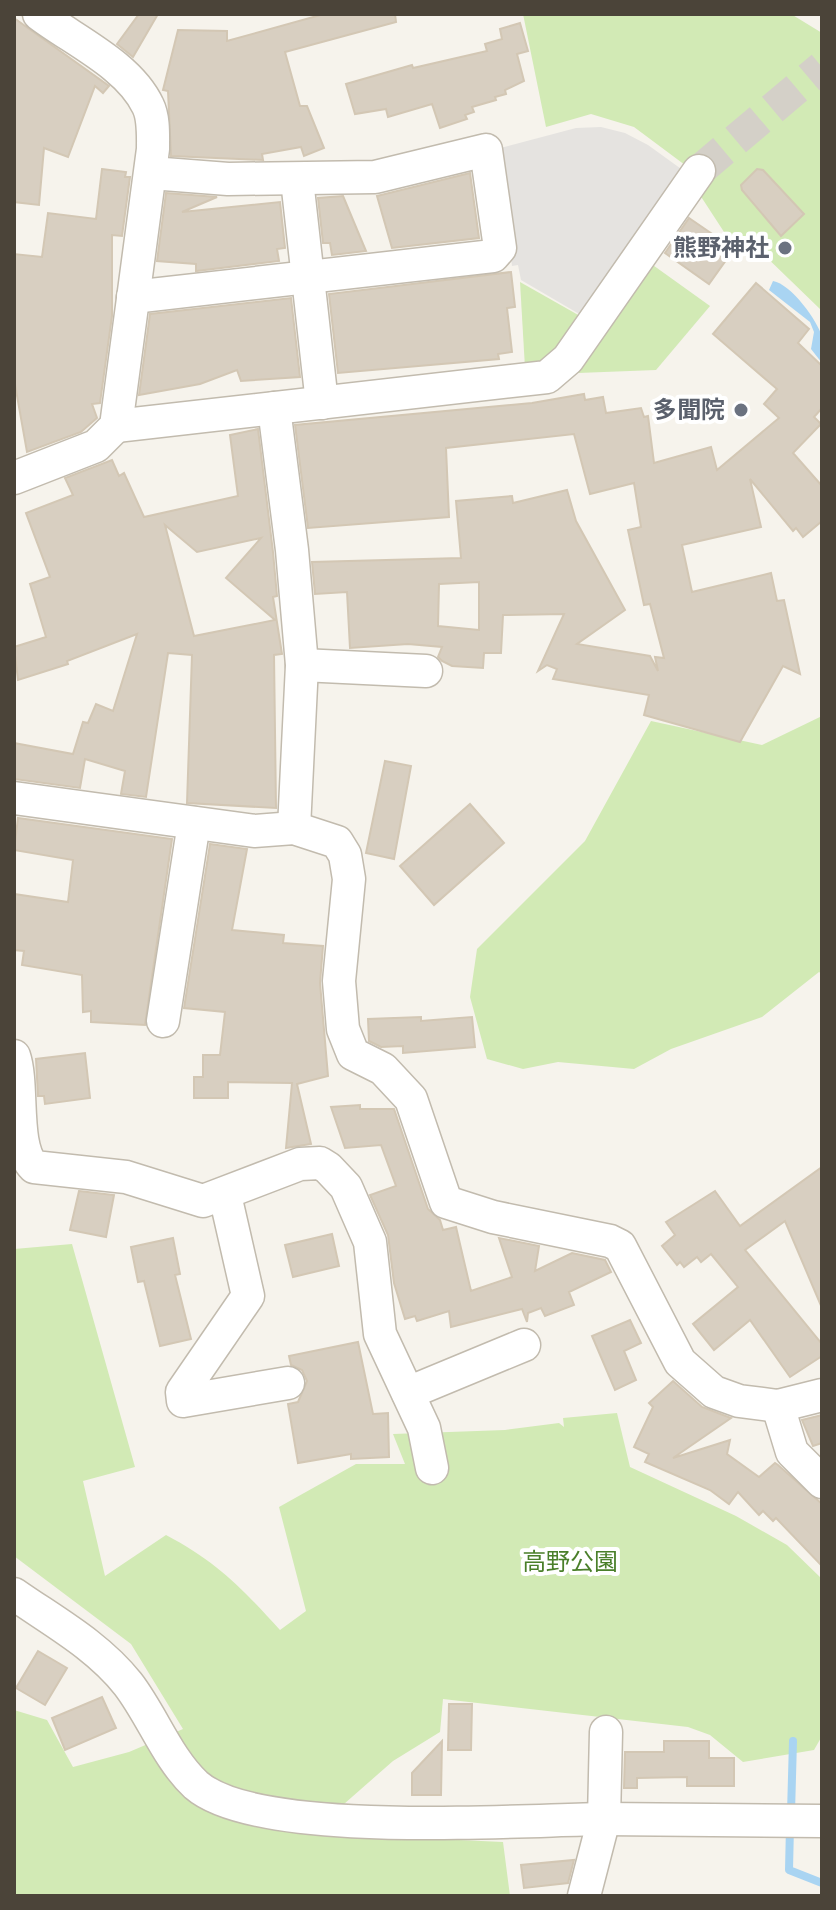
<svg xmlns="http://www.w3.org/2000/svg" width="836" height="1910" viewBox="0 0 836 1910" font-family="Karla,'Noto Sans JP',sans-serif">
<style>
.green{fill:#d2eab5}
.parking{fill:#e5e3e0}
.water{fill:#a9d4f2}
.lines{fill:none;stroke-linecap:round;stroke-linejoin:round}
.stream{stroke:#a9d4f2;stroke-width:8}
.building{fill:#d8cfc1;stroke:#d3c7b4;stroke-width:2;fill-rule:evenodd}
.minor-tunnel{stroke:#d4d0c8;stroke-width:32;stroke-dasharray:32 16;stroke-linecap:butt}
.minor-casing{stroke:#c2bbae;stroke-width:35}
.minor{stroke:#fff;stroke-width:32}
.worship-dot{fill:#6b7280;stroke:#fff;stroke-width:3}
.labels{text-anchor:middle;stroke-width:8;stroke-linejoin:round;paint-order:stroke}
.worship-label{font-size:24px;font-weight:bold;fill:#5b616d;stroke:#fff;text-anchor:end}
.park-label{font-size:24px;fill:#4a7f2a;stroke:#fff}
</style>
<rect width="100%" height="100%" fill="#f6f3ec"/>
<g class="green">
<path d="M523,14H791L822,33V318L820,309L758,249L726,235L698,192L689,168L634,127L591,114L546,127Z"/>
<path d="M650,263L710,306L656,370L578,373Z"/>
<path d="M520,282L580,316L546,366L525,368Z"/>
<path d="M822,716V974L819,972L762,1017L671,1049L634,1069L558,1062L523,1069L487,1059L470,997L477,949L585,841L651,721L762,745Z"/>
<path d="M72,1244L135,1467L83,1481L105,1576L166,1535C217,1562 242,1588 280,1630L306,1611L279,1507L356,1464H405L393,1434L505,1430L559,1423L564,1427L563,1418L617,1413L630,1467L736,1516L787,1545L822,1579V1736L814,1750L743,1762L710,1735L688,1727L443,1699L440,1732L393,1761L344,1804L350,1835L503,1842L510,1896H14V1710L47,1720L73,1767L129,1752L183,1729L131,1644L14,1556V1249Z"/>
</g>
<path class="parking" d="M601,127L625,133L648,145L684,171L581,315L521,280L518,265L512,266L497,149L576,128Z"/>
<path class="water" d="M773,281C791,284 818,321 822,337C824,344 822,355 822,363L811,349L814,332L810,322L769,290Z"/>
<g class="lines">
<g class="stream">
<path d="M791,1813L793,1741"/>
<path d="M790,1826L789,1870L822,1883"/>
</g>
</g>
<g class="building">
<path d="M139,14H158L133,57L117,44Z"/>
<path d="M324,14H395L396,22L285,52L300,106H307L324,148L304,156L301,147L262,154L263,160L171,156L168,91L163,90L178,30L227,31V41Z"/>
<path d="M14,18L109,86L103,93L95,86L68,157L44,148L39,205L14,202Z"/>
<path d="M520,23L528,51L517,54L524,81L505,90L506,94L495,97L496,100L472,107L474,112L465,115L467,119L440,128L432,104L388,117L386,109L355,114L346,84L412,65L413,68L487,51L485,44L502,39L500,29Z"/>
<path d="M102,169L126,172L125,177H130L122,236L112,235V316L100,403L92,404L97,418L81,432L27,452L14,379V254L42,257L48,213L96,219Z"/>
<path d="M757,169L763,170L804,214L781,236L742,190L741,185Z"/>
<path d="M470,173L479,238L392,248L377,196Z"/>
<path d="M166,193L217,197L182,212L280,202L285,248L277,249L279,261L196,271V264L157,261Z"/>
<path d="M343,196L366,251L332,255L330,243H323L318,198Z"/>
<path d="M689,218L734,249L709,284L665,253Z"/>
<path d="M511,272L515,307L507,308L512,352L498,354L499,359L338,373L329,294Z"/>
<path d="M756,283L809,329L798,343L822,366V408L814,417L821,424L793,453L822,486V521L803,537L796,528L793,531L750,479L761,527L682,545L692,592L771,573L777,601L784,600L800,674L783,666L740,742L644,715L649,695L553,679L557,669L547,665L538,671L564,614L503,615L501,653H484L483,668L452,666L442,661L438,657L442,647L408,644L350,648L347,592L315,594L312,562L461,558L456,501L512,496L513,503L567,490L576,521L625,610L577,644L650,656L658,671L655,657L664,658L650,604L644,605L628,530L641,527L634,483L590,494L574,434L446,448L449,517L308,528L295,425L532,403L584,394L585,400L603,397L606,413L641,408L644,417L648,416L654,463L711,447L717,470L779,418L764,404L777,389L713,334ZM479,582V630L438,626L439,584Z"/>
<path d="M291,298L300,377L241,381L237,370L200,384L139,395L150,314Z"/>
<path d="M258,429L273,552L277,596L273,597L282,654L274,655L276,808L187,803L192,655L168,653L146,797L121,794L125,771L85,759L80,788L14,779V743L73,754L83,722L88,723L96,704L113,711L137,634L67,661L68,664L18,680L14,647L46,637L30,584L50,577L26,513L73,495L65,478L112,460L119,476L124,473L144,517L238,496L230,435ZM165,525L197,552L261,538L226,578L275,620L194,636Z"/>
<path d="M385,761L411,766L394,859L366,853Z"/>
<path d="M470,804L504,843L434,905L400,866Z"/>
<path d="M18,818L172,839L145,1025L91,1022V1011L83,1012L82,975L22,965L24,951L14,950V894L68,902L73,860L14,850Z"/>
<path d="M210,844L247,849L232,930L284,935L283,943L323,946L320,983L328,1076L297,1084L311,1144L286,1148L292,1083L228,1082V1098H194V1077H203V1055H220L225,1012L184,1008Z"/>
<path d="M421,1017V1021L472,1017L475,1047L403,1053V1046L381,1047L369,1041L368,1019Z"/>
<path d="M85,1053L90,1098L45,1104L44,1096H38L36,1059Z"/>
<path d="M360,1105V1109H394L428,1209L440,1220L443,1230L456,1227L471,1291L512,1277L499,1238L539,1246L535,1271L572,1253L605,1260L611,1272L569,1292L574,1305L545,1316L541,1308L528,1313L527,1322L522,1309L451,1327L449,1311L417,1321L415,1316L405,1319L394,1283L388,1235L370,1195L396,1186L381,1145L345,1148L331,1107Z"/>
<path d="M822,1167V1308L785,1221L745,1250L822,1344V1356L790,1377L750,1320L714,1350L693,1324L738,1287L711,1254L701,1262L697,1257L684,1267L680,1262L677,1265L662,1246L675,1235L666,1222L715,1191L740,1226Z"/>
<path d="M79,1191L114,1195L106,1237L70,1230Z"/>
<path d="M332,1234L339,1266L293,1277L285,1245Z"/>
<path d="M173,1238L180,1274L175,1275L191,1339L160,1346L144,1281L138,1282L131,1247Z"/>
<path d="M630,1320L641,1343L624,1351L636,1380L615,1390L592,1336Z"/>
<path d="M358,1342L373,1414L388,1413L389,1457L351,1459V1454L298,1463L288,1404L298,1402L307,1381L302,1370L291,1365L289,1356Z"/>
<path d="M673,1381L702,1407L731,1418L673,1458L730,1440L727,1454L759,1477L775,1463L778,1465L822,1504V1566L776,1518L773,1521L763,1511L759,1515L738,1492L729,1504L710,1490L645,1462L649,1454L634,1447L653,1407L649,1403Z"/>
<path d="M822,1415V1443L813,1446L802,1420Z"/>
<path d="M38,1651L67,1668L45,1705L16,1688Z"/>
<path d="M102,1697L116,1728L65,1750L52,1718Z"/>
<path d="M449,1704H472L471,1750H448Z"/>
<path d="M442,1741L441,1795H412V1773Z"/>
<path d="M664,1741H709V1758H734V1786H687V1777L637,1778V1788H624L625,1752H664Z"/>
<path d="M574,1860L568,1883L524,1888L521,1865Z"/>
</g>
<g class="lines">
<path class="minor-tunnel" d="M699,171L822,67"/>
<g class="minor-casing">
<g id="minor">
<path d="M297,180L322,403"/>
<path d="M133,297L493,256L500,248L486,150L375,177L228,179L151,173"/>
<path d="M274,408L292,550L302,665L294,828"/>
<path d="M116,426L547,377L568,359L699,171"/>
<path d="M14,478L96,446L116,426L153,149C153,135 154,118 148,106C129,65 73,40 39,14"/>
<path d="M302,665L426,671"/>
<path d="M14,798L254,831L294,828L337,842L345,855L349,879L339,981L343,1029L353,1054L383,1069L411,1099L446,1202L493,1217L610,1241L620,1246L680,1362L714,1392L739,1401L778,1406L822,1395"/>
<path d="M163,1021L194,823"/>
<path d="M14,1056C24,1085 13,1147 34,1167L126,1177L203,1201L300,1164L320,1163L328,1168L346,1187L370,1242L380,1334L424,1428L432,1468"/>
<path d="M225,1195L248,1296L182,1392L183,1401L288,1383"/>
<path d="M408,1393L524,1345"/>
<path d="M778,1406L792,1452L822,1482"/>
<path d="M14,1594C54,1622 97,1645 128,1684C152,1715 167,1758 196,1785C258,1839 517,1820 603,1819C676,1819 749,1821 822,1821"/>
<path d="M584,1896L604,1819L606,1732"/>
</g>
</g>
<use href="#minor" class="minor"/>
</g>
<g class="worship-dot">
<circle cx="785" cy="248" r="8"/>
<circle cx="741" cy="410" r="8"/>
</g>
<g class="labels">
<g class="worship-label">
<text x="769" y="256">熊野神社</text>
<text x="725" y="418">多聞院</text>
</g>
<g class="park-label">
<text x="570" y="1570">高野公園</text>
</g>
</g>
<rect width="836" height="1910" fill="none" stroke="#4b4439" stroke-width="32"/>
</svg>
